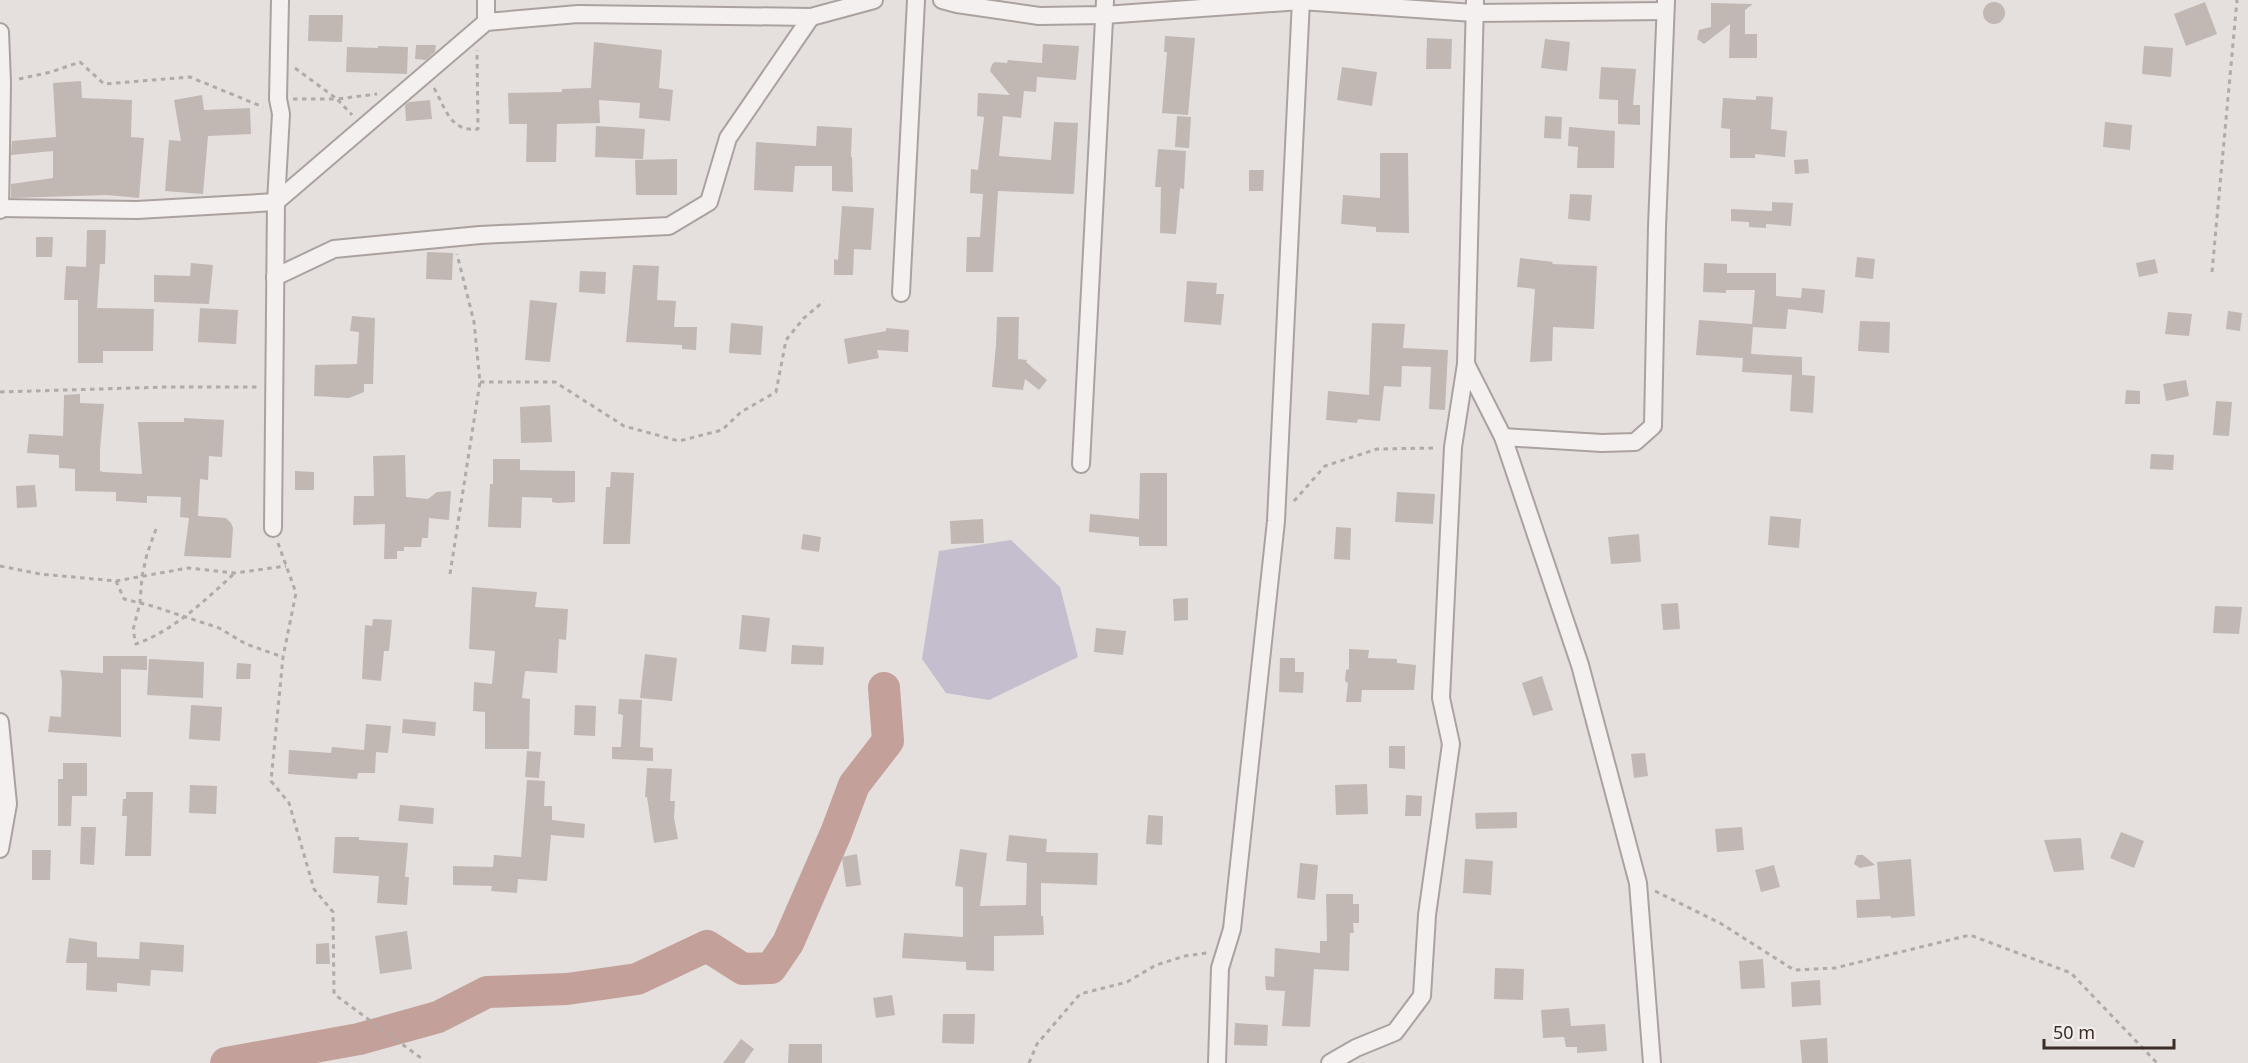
<svg xmlns="http://www.w3.org/2000/svg" width="2248" height="1063" viewBox="0 0 2248 1063" font-family="'Noto Sans',sans-serif">
<style>
.green{fill:#c4bece}
.lines{fill:none;stroke-linecap:round;stroke-linejoin:round}
.river{stroke:#c3a09a;stroke-width:32}
.building{fill:#c1b8b4}
.minor-casing{stroke:#aba29f;stroke-width:20}
.path{stroke:#b1aaa7;stroke-width:3;stroke-dasharray:4.5 4.5;stroke-linecap:butt}
.minor{stroke:#f4f0ef;stroke-width:16}
</style>
<rect width="100%" height="100%" fill="#e5dfdd"/>
<path class="green" d="M1011,540L1060,587L1078,657L989,700L946,693L922,659L939,551Z"/>
<g class="lines">
<path class="river" d="M226,1063L359,1039L438,1017L487,992L567,989L637,979L707,946L743,969L771,968L788,943L836,833L854,785L888,741L884,688"/>
</g>
<g class="building">
<circle cx="1994" cy="13" r="11"/>
<path d="M2205,2L2217,34L2186,46L2174,14Z"/>
<path d="M1711,3L1753,4L1745,10V34H1757V58H1729L1730,24L1704,44L1697,39L1699,30L1711,27Z"/>
<path d="M309,15H343L342,42L308,41Z"/>
<path d="M1165,36L1195,38L1188,115L1162,113L1167,52H1164Z"/>
<path d="M1427,38L1452,39L1451,69H1426Z"/>
<path d="M1545,39L1570,42L1567,71L1541,68Z"/>
<path d="M594,42L662,50L659,88L673,90L670,121L639,118L640,103L599,100L600,123L557,124L556,162H526L527,124H509L508,93L562,92V89L591,88Z"/>
<path d="M1043,44L1079,46L1076,80L1037,77L1036,92L1024,91L1021,118L1003,116L999,156L1051,160L1054,122L1078,123L1074,194L998,191L993,272H966L967,237H980L983,194L970,193L971,169L978,170L984,117L977,116L978,93L1010,95L990,71L992,64L995,62L1007,63L1008,60L1042,63Z"/>
<path d="M416,45H436L435,52L426,60L415,59Z"/>
<path d="M378,46L408,47L407,74L346,72L347,47L378,48Z"/>
<path d="M2144,46L2173,48L2171,77L2142,74Z"/>
<path d="M1342,67L1377,72L1372,106L1337,100Z"/>
<path d="M1601,67L1636,69L1633,105H1640V125L1618,124V100L1599,99Z"/>
<path d="M81,81L82,98L132,100L131,137L144,138L139,198L107,195L11,198V184L53,178V151L11,155L12,141L56,137L53,83Z"/>
<path d="M202,95L204,110L250,108L251,134L208,136L203,194L165,191L169,140L181,141L174,100Z"/>
<path d="M1756,96L1773,97L1771,129L1787,131L1785,157L1755,154V158H1730V129L1721,128L1723,98L1756,100Z"/>
<path d="M430,100L432,119L406,121L405,105L409,102Z"/>
<path d="M1177,116L1191,117L1189,148L1175,147Z"/>
<path d="M1545,116L1562,117L1561,139L1544,138Z"/>
<path d="M2105,122L2132,125L2130,150L2103,147Z"/>
<path d="M596,126L645,129L643,159L595,157Z"/>
<path d="M817,126L852,128L851,157H852L853,192L832,191V166H795L793,192L754,190L756,142L816,146Z"/>
<path d="M1569,127L1615,131L1614,168H1577L1578,147L1568,146Z"/>
<path d="M1158,149L1186,151L1184,189L1180,188L1176,234L1160,233L1161,187H1155Z"/>
<path d="M1380,153H1408L1409,233L1376,232V227L1341,224L1343,195L1380,198Z"/>
<path d="M677,159V195H636L635,160Z"/>
<path d="M1808,159L1809,173L1795,174L1794,160Z"/>
<path d="M1249,170H1264L1263,191H1249Z"/>
<path d="M1570,194L1592,195L1590,221L1568,219Z"/>
<path d="M1772,202L1793,203L1791,226L1766,224V228L1749,227V222L1731,221V209L1772,211Z"/>
<path d="M842,206L874,208L871,250L854,249L853,275H834V259L838,260Z"/>
<path d="M87,230H106L105,264H100L97,308L154,309L153,351H103V363H78V300H64L66,266L86,267Z"/>
<path d="M36,237H53L52,257H36Z"/>
<path d="M427,252L453,253L452,280L426,279Z"/>
<path d="M1857,257L1875,259L1873,279L1855,277Z"/>
<path d="M1520,258L1553,262L1552,264L1597,266L1594,329L1553,327L1552,361L1530,362L1535,289L1517,287Z"/>
<path d="M2155,259L2158,273L2139,277L2136,263Z"/>
<path d="M191,263L213,265L209,304L154,302V275L190,276Z"/>
<path d="M1704,263L1727,264V273H1776V296L1801,298L1802,288L1825,290L1823,313L1788,309L1786,329L1753,327L1751,354L1802,357V375L1815,376L1813,413L1790,411L1792,375L1742,372L1743,358L1696,355L1699,320L1752,324L1755,290H1726V293L1703,292Z"/>
<path d="M633,265L659,266L657,300L676,301L674,327H697L696,350L682,349V345L626,342Z"/>
<path d="M580,271L606,272L605,294L579,292Z"/>
<path d="M1187,281L1217,283L1216,294H1224L1221,325L1184,322Z"/>
<path d="M530,300L557,303L550,362L525,360Z"/>
<path d="M200,308L238,310L236,344L198,342Z"/>
<path d="M2228,311L2242,313L2240,331L2226,329Z"/>
<path d="M2168,312L2192,314L2189,336L2165,334Z"/>
<path d="M352,316L375,318L373,384H364V392L349,398L314,396L315,365L357,364L359,332L350,331Z"/>
<path d="M997,317H1019L1018,359L1027,360L1026,362L1047,380L1039,390L1025,379L1023,390L992,387L996,345Z"/>
<path d="M1860,321L1890,322L1889,353L1858,351Z"/>
<path d="M731,323L763,326L761,355L729,353Z"/>
<path d="M1372,323L1405,324L1403,348L1448,350L1445,410L1429,409L1431,367L1402,366L1401,387L1384,386L1380,421L1358,419L1357,423L1326,420L1328,391L1369,395Z"/>
<path d="M886,328L909,330L908,352L877,350L879,358L848,364L844,339L886,331Z"/>
<path d="M2186,380L2189,396L2166,401L2163,384Z"/>
<path d="M2126,390L2140,391V404H2125Z"/>
<path d="M80,394V403L104,404L100,450V471L103,472L142,474L138,422H184V418L224,420L222,457L209,456L208,480L200,479L198,516L226,518L231,523L233,528L231,558L184,556L189,518L180,517L181,497L147,496V503L116,501V492L75,491V469L59,468V455L27,453L29,434L63,436L64,395Z"/>
<path d="M2216,401L2232,402L2229,436L2213,435Z"/>
<path d="M550,405L552,442L521,443L520,407Z"/>
<path d="M2151,454L2174,455L2173,470L2150,469Z"/>
<path d="M405,455L406,497L428,499L437,492L451,491L449,520L429,518L428,538H422L421,547H404V551H397V559H384L385,524L353,525L354,496H374L373,456Z"/>
<path d="M493,459H520V470L575,471V502L558,503L552,502V498L522,497L521,528L488,527L490,484H493Z"/>
<path d="M295,471L314,472V490H295Z"/>
<path d="M611,472L634,473L630,544H603L606,487H610Z"/>
<path d="M1140,473H1167V546H1139V537L1089,532L1090,514L1139,519Z"/>
<path d="M35,485L37,507L17,508L16,486Z"/>
<path d="M1397,492L1435,494L1433,524L1395,522Z"/>
<path d="M1770,516L1801,519L1799,548L1768,545Z"/>
<path d="M983,519L984,543L951,544L950,521Z"/>
<path d="M1336,527L1351,528L1350,560L1334,559Z"/>
<path d="M803,534L821,537L819,552L801,549Z"/>
<path d="M1639,534L1641,562L1611,564L1608,537Z"/>
<path d="M472,587L537,592L535,607L568,609L566,640L559,639L557,673L525,671L522,698L530,699L529,749H485V712L473,711L474,682L492,684L495,651L469,649Z"/>
<path d="M1188,598V620L1174,621L1173,599Z"/>
<path d="M1678,603L1680,629L1663,630L1661,604Z"/>
<path d="M2215,606L2242,607L2239,634L2213,633Z"/>
<path d="M742,615L770,618L766,652L739,649Z"/>
<path d="M373,619L392,620L389,651H384L381,681L362,679L365,625L372,626Z"/>
<path d="M1096,628L1126,631L1123,655L1094,652Z"/>
<path d="M792,645L824,647L823,665L791,664Z"/>
<path d="M1349,649L1369,650L1368,658L1397,659V663L1416,665L1414,690H1362L1361,702H1346L1348,683L1345,681L1346,670L1349,669Z"/>
<path d="M645,654L677,658L672,701L640,698Z"/>
<path d="M103,656H147V670L121,669V737L48,732L50,716L61,717L62,680L60,670L103,673Z"/>
<path d="M1280,658H1295V672H1304L1303,693L1279,692Z"/>
<path d="M149,659L204,662L203,698L147,695Z"/>
<path d="M237,663L251,664L250,679H236Z"/>
<path d="M1542,676L1553,710L1533,716L1522,683Z"/>
<path d="M619,699L642,700L640,747L653,748V761L612,759V747H621L623,715L618,714Z"/>
<path d="M191,705L222,707L220,741L189,739Z"/>
<path d="M575,705L596,706L595,736L574,735Z"/>
<path d="M403,719L436,722L435,736L402,733Z"/>
<path d="M366,724L391,726L388,753L376,752L375,773H358L357,779L288,774L289,750L331,753L332,747L364,750Z"/>
<path d="M1389,746H1405V769L1389,768Z"/>
<path d="M527,751L541,752L539,778L525,777Z"/>
<path d="M1645,753L1648,776L1634,778L1631,754Z"/>
<path d="M63,763H87V796H72L71,826H58V779H63Z"/>
<path d="M647,768L672,769L670,801H675L674,818L678,839L654,843L647,797H645Z"/>
<path d="M527,780L545,781L544,806H552V820L585,824L584,838L551,835L547,881L518,879L517,893L491,891L492,886L453,885V866L493,867L494,855L521,857Z"/>
<path d="M1367,784L1368,814L1336,815L1335,785Z"/>
<path d="M190,785L217,786L216,814L189,813Z"/>
<path d="M126,792H153L151,856H125L127,816H122L123,799H126Z"/>
<path d="M1406,795L1422,796L1421,816H1405Z"/>
<path d="M400,805L434,808L433,824L398,821Z"/>
<path d="M1517,812V828L1476,829L1475,813Z"/>
<path d="M1148,815L1163,816L1162,845L1146,844Z"/>
<path d="M81,827H96L94,865L80,864Z"/>
<path d="M1742,827L1744,850L1717,852L1715,829Z"/>
<path d="M2121,832L2144,841L2134,868L2110,858Z"/>
<path d="M1009,835L1047,839L1046,852L1098,853L1097,885L1041,883V916H1043L1044,935L994,936V971L966,970V962L902,958L904,933L963,937V887L955,886L960,849L987,853L980,906L1026,905L1027,863L1006,861Z"/>
<path d="M335,837H359V840L408,843L405,877H409L407,905L377,903L379,876L333,873Z"/>
<path d="M2081,838L2084,870L2054,872L2044,840Z"/>
<path d="M32,850H51L50,880H32Z"/>
<path d="M857,854L861,885L846,887L842,857Z"/>
<path d="M1857,855H1863L1875,865L1860,868L1854,864Z"/>
<path d="M1465,859L1493,861L1491,895L1463,893Z"/>
<path d="M1911,859L1915,916L1891,918V916L1857,918L1856,900L1880,899L1877,862Z"/>
<path d="M1300,863L1318,865L1315,900L1297,898Z"/>
<path d="M1774,865L1780,887L1761,892L1755,870Z"/>
<path d="M1326,894H1353V904H1359V923H1353L1354,933H1350L1349,971L1314,969L1310,1027L1282,1026L1285,991L1266,990L1265,976L1274,977L1275,948L1320,953V941H1327Z"/>
<path d="M407,931L412,969L380,974L375,936Z"/>
<path d="M69,938L97,942V957L139,959L140,942L184,945L183,972L151,970L150,986L117,983V992L86,990L87,963H66Z"/>
<path d="M329,943L330,964H316V944Z"/>
<path d="M1763,959L1765,988L1741,989L1739,961Z"/>
<path d="M1495,968L1524,969L1523,1000L1494,999Z"/>
<path d="M1820,980L1821,1005L1792,1007L1791,982Z"/>
<path d="M892,995L895,1015L876,1018L873,998Z"/>
<path d="M1569,1008L1571,1026L1605,1024L1607,1051L1577,1053V1047H1566L1564,1037L1543,1038L1541,1010Z"/>
<path d="M943,1014H975L974,1044L942,1043Z"/>
<path d="M1235,1023L1268,1025L1267,1046L1234,1045Z"/>
<path d="M1827,1038L1828,1063H1802L1800,1040Z"/>
<path d="M741,1039L754,1049L744,1063H723Z"/>
<path d="M789,1044H822V1063H788Z"/>
</g>
<g class="lines">
<g class="minor-casing">
<g id="minor">
<path d="M486,0V22"/>
<path d="M942,0L957,4L1039,16L1104,15L1301,1L1474,13L1665,11"/>
<path d="M0,32L2,83L0,210"/>
<path d="M0,208L137,210L276,202L486,22L578,14L811,17L874,0"/>
<path d="M275,277L334,249L480,235L669,226L709,202L728,138L811,17"/>
<path d="M901,293L916,0"/>
<path d="M1466,364L1503,437L1580,665L1638,883L1652,1063"/>
<path d="M1503,437L1602,443L1635,442L1653,426L1657,227L1666,1"/>
<path d="M1081,464L1105,0"/>
<path d="M273,528L276,202L281,114L278,99L280,0"/>
<path d="M0,722L8,804L0,849"/>
<path d="M1217,1063L1220,968L1232,929L1276,521L1301,0"/>
<path d="M1330,1063L1356,1048L1395,1032L1422,996L1427,915L1451,744L1441,698L1453,447L1466,364L1475,0"/>
</g>
</g>
<g class="path">
<path d="M295,68L337,99L377,94"/>
<path d="M19,79L51,72L80,62L104,84L190,77L263,107"/>
<path d="M434,88C446,109 450,132 478,129L477,50"/>
<path d="M293,99H337L352,115"/>
<path d="M2212,272L2237,0"/>
<path d="M480,382H555L624,426L679,441L722,430L741,412L776,392L786,340L804,318L824,301"/>
<path d="M0,392L166,387H257"/>
<path d="M1294,501L1325,466L1377,449L1437,448"/>
<path d="M156,529L147,554L142,576L140,603L133,630L136,644C175,630 205,600 235,573"/>
<path d="M278,543L296,593L283,657L271,781L289,803L314,889L333,912L334,994L421,1058"/>
<path d="M0,566L40,574L116,581L188,568L235,573L286,566"/>
<path d="M450,574L480,382L474,322L457,254"/>
<path d="M116,581L124,599L152,606L219,628L246,644L283,657"/>
<path d="M1655,891L1720,923L1794,970L1835,968L1970,935L2071,973L2157,1063"/>
<path d="M1029,1063L1037,1044L1080,994L1127,982L1156,965L1185,956L1207,953"/>
</g>
<use href="#minor" class="minor"/>
</g>
<path d="M2044 1039v9h130v-9" fill="none" stroke="#3a2d28" stroke-width="3"/>
<text x="2053" y="1039" font-size="18" fill="#3a2d28" stroke="#f3edec" stroke-width="4.5" paint-order="stroke">50 m</text>
</svg>
